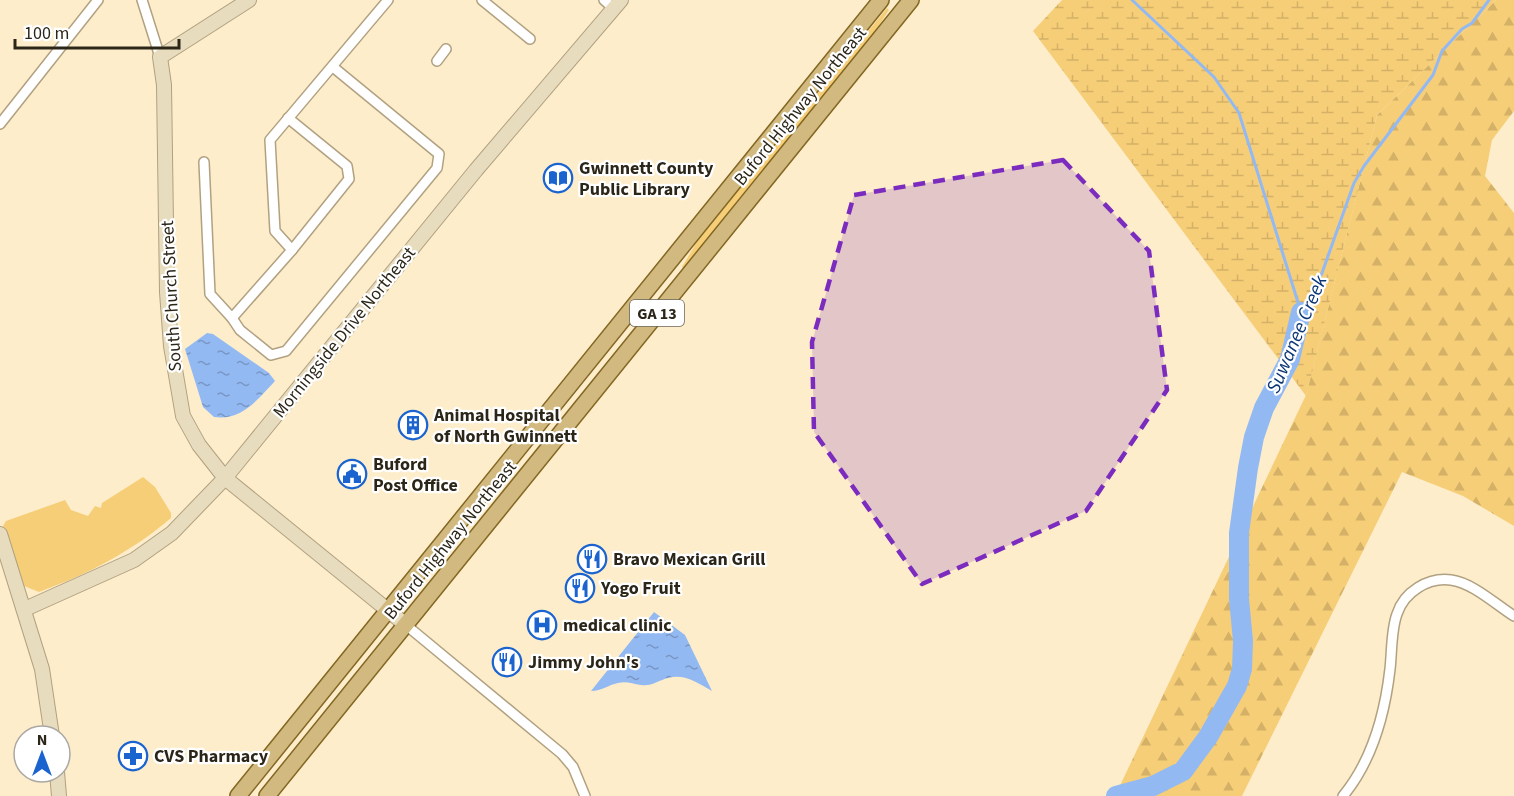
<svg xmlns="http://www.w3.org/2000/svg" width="1514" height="796" viewBox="0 0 1514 796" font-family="'Source Sans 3',sans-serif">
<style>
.green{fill:#f7ce78}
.forest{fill:url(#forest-firs)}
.wetland{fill:url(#wetland-marsh)}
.water{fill:url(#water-ripples)}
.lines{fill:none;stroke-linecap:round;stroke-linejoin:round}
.stream{stroke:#93b9f3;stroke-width:3}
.river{stroke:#93b9f3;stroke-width:20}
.street-casing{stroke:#b1a181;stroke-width:12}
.secondary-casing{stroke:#b1a181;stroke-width:16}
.primary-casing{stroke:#836723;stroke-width:18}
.street{stroke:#fff;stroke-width:9}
.secondary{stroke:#e8dcbf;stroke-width:14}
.primary{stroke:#d1b97f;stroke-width:15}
.marked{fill:#7b2cbf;fill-opacity:0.2;stroke:#7b2cbf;stroke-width:4.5;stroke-dasharray:12 8;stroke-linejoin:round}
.labels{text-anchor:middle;stroke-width:4.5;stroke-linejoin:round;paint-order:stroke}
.shield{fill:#fff;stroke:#6b675e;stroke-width:1.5}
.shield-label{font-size:16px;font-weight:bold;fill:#2c2619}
.street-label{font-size:18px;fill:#2c2619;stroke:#fff}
.poi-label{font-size:18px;font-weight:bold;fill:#2c2619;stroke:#fff;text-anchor:start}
.water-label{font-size:20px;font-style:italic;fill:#0b3675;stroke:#fff}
</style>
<defs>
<pattern id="forest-firs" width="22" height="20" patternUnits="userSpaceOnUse" patternTransform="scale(1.5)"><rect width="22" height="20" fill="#f7ce78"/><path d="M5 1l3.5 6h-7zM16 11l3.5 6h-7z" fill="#d4b167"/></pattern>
<pattern id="wetland-marsh" width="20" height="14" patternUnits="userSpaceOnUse" patternTransform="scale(1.5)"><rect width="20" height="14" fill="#f7ce78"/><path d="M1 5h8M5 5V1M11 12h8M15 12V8" fill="none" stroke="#d4b167"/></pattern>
<pattern id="water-ripples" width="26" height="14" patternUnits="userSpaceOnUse" patternTransform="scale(1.5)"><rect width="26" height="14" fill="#93b9f3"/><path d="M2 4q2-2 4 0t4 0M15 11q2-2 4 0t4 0" fill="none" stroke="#7896c4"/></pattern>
</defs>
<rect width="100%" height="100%" fill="#fdedca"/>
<g class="green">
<path d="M887,8L889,10L870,39L684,269L682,267L698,240Z"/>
<path d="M143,477L155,487L171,513V518C131,552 88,574 39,592L24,586L3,526L6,521L65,500L71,510L88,516L95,506L101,508L102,503Z"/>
</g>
<path class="forest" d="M1496,0H1514V111L1492,140L1485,176L1514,213V526L1463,496L1402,472L1242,796H1115L1306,395L1377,115Z"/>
<path class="wetland" d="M1062,0H1496L1377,115L1306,396L1033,31Z"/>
<g class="water">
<path d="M207,333L213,334L269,373L275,381C257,400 242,421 214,417L203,407L185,349Z"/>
<path d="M654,612L685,635L712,691C698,683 684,673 668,678C659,680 651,687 641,685C632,684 627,681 618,683C608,685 602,691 591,691Z"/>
</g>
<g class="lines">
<g class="stream">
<path d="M1132,0L1214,77L1239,113L1301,312"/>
<path d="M1301,312L1322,273L1354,183L1364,166L1433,75L1442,51L1462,29L1472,23L1489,0"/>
</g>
<path class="river" d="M1116,796L1153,786L1183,771L1208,737L1237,686L1242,669L1243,641L1239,599V533L1248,468L1254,437L1264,408L1290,359L1301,312"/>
<g class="street-casing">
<g id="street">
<path d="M142,0L160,57"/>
<path d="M482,0L530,39"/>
<path d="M604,0L613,8"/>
<path d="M437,61L446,49"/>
<path d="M288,118L347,166L349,179L292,250"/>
<path d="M0,124L98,0"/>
<path d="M204,162L210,294L232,318L292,250L275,231L270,140L388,0"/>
<path d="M232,318L240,330L271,355L286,351L437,168L439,154L333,67"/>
<path d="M406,625L562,754L573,767L585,796"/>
<path d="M1343,796C1372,761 1385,713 1390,669C1392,652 1391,630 1397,614C1404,592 1428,577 1451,580C1473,583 1495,604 1514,616"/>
</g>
</g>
<g class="secondary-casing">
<g id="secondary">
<path d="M249,0L160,57L164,85L167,292L171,346L183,416L199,445L225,478L406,625"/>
<path d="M0,534L42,669L52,736"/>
<path d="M25,609L134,560L172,533L225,478L476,170L621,0"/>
<path d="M57,772L59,796"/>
</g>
</g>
<g class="primary-casing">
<g id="primary">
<path d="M238,796L881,0"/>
<path d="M267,796L911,0"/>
</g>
</g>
<use href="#street" class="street"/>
<use href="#secondary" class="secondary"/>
<use href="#primary" class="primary"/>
</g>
<path class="marked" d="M1063,160L1149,251L1167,390L1086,511L922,584L814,432L812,342L854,195Z"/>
<defs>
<g id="library-ring" transform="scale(1.5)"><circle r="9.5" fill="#fff" stroke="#1b64cf" stroke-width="1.5"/><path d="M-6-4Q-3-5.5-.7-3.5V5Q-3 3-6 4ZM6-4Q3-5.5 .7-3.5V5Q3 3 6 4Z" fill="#1b64cf"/></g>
<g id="building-ring" transform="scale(1.5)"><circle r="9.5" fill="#fff" stroke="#1b64cf" stroke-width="1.5"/><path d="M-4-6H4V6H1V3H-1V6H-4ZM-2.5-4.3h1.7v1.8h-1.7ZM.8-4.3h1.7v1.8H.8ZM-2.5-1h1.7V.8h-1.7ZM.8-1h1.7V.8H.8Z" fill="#1b64cf"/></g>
<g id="civic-ring" transform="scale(1.5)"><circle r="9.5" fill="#fff" stroke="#1b64cf" stroke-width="1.5"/><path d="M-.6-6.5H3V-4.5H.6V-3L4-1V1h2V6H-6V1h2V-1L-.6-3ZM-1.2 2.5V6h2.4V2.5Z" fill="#1b64cf"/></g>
<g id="restaurant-ring" transform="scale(1.5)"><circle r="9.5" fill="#fff" stroke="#1b64cf" stroke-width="1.5"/><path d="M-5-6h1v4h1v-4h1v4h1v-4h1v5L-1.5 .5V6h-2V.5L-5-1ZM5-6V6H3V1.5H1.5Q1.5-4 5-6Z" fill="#1b64cf"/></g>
<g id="hospital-ring" transform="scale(1.5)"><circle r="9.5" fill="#fff" stroke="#1b64cf" stroke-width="1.5"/><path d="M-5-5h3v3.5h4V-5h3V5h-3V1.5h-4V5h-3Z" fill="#1b64cf"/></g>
<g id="pharmacy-ring" transform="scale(1.5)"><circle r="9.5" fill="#fff" stroke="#1b64cf" stroke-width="1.5"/><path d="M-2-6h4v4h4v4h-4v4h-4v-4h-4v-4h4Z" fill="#1b64cf"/></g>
</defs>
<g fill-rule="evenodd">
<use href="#library-ring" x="558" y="178"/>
<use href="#building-ring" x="413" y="425"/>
<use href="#civic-ring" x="352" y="474"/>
<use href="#restaurant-ring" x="592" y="559"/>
<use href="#restaurant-ring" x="580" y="588"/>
<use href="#hospital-ring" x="542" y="625"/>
<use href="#restaurant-ring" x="507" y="662"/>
<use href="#pharmacy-ring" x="133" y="756"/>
</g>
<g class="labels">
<rect class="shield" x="630" y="300" width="54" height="26" rx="4.5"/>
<g class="shield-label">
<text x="657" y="319">GA 13</text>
</g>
<g class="street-label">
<text transform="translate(800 106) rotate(-51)" y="6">Buford Highway Northeast</text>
<text transform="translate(171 296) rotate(-93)" y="6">South Church Street</text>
<text transform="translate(344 332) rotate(-51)" y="6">Morningside Drive Northeast</text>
<text transform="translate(450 540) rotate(-51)" y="6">Buford Highway Northeast</text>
</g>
<g class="poi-label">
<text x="579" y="174">Gwinnett County<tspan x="579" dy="21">Public Library</tspan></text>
<text x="434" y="421">Animal Hospital<tspan x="434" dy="21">of North Gwinnett</tspan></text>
<text x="373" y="470">Buford<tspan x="373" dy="21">Post Office</tspan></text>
<text x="613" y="565">Bravo Mexican Grill</text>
<text x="601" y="594">Yogo Fruit</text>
<text x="563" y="631">medical clinic</text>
<text x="528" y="668">Jimmy John's</text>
<text x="154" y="762">CVS Pharmacy</text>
</g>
<g class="water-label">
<text transform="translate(1296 334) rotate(-67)" y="7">Suwanee Creek</text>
</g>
</g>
<g transform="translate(42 754)"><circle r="28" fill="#ffffff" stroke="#aba8a3" stroke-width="1.5"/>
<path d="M0-4.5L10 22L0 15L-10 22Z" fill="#1b64cf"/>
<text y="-9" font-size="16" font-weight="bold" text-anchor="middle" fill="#2c2619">N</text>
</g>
<path d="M15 39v9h164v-9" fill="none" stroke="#2c2619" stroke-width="3"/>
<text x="24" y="39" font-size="18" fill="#2c2619" stroke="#ffffff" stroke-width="4.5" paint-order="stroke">100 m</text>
</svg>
